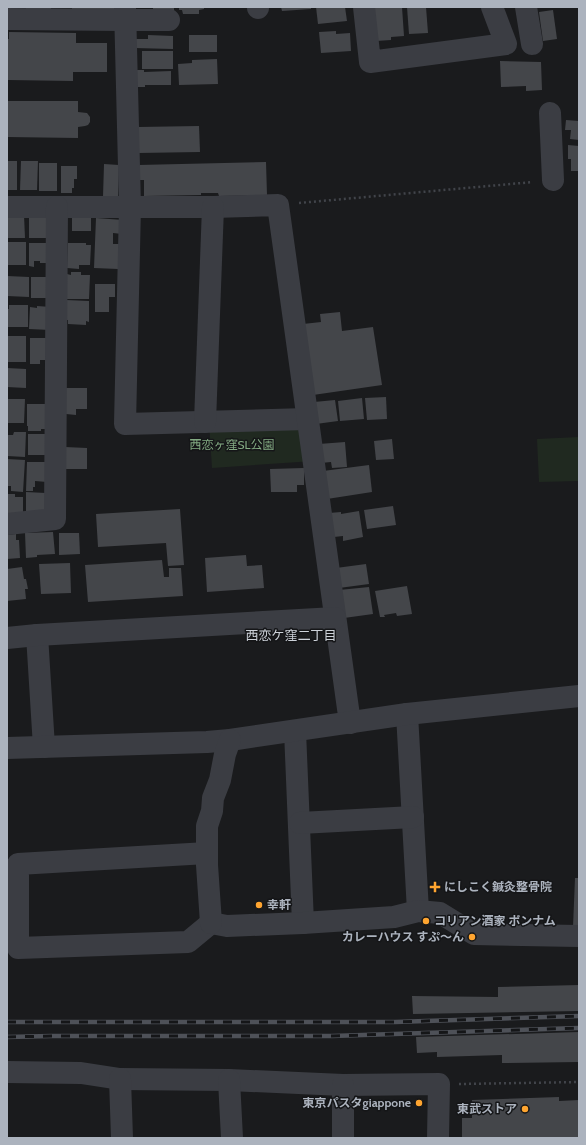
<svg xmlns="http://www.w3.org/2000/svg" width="586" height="1145" viewBox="0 0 586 1145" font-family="Cabin,'Noto Sans JP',sans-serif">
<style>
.green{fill:#202920}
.building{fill:#44464a}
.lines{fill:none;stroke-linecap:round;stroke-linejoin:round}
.path{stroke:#41444a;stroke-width:2.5;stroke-dasharray:2 3;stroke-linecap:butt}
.minor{stroke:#3b3d43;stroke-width:22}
.rail-casing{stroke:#4e5158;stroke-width:4.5}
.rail{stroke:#151618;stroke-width:3;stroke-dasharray:9;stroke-linecap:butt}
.poi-dot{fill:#ffa530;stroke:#151618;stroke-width:1.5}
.labels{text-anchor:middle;stroke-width:3;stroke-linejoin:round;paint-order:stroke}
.park-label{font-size:12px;fill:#83aa82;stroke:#151618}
.poi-label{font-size:12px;font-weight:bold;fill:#acb3be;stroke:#151618;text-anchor:start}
.neighbourhood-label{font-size:13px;fill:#cdd2d9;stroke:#151618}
</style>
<rect width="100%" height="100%" fill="#1a1b1d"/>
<g class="green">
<path d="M296,420L314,461L212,468L209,422Z"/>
<path d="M579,437V481L539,482L537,439Z"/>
</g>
<g class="building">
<path d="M26,7H51V14L26,11Z"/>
<rect x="72" y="7" width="46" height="2"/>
<rect x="153" y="7" width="21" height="11"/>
<path d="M179,7H204V9L199,10V14H183L182,10H179Z"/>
<path d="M281,7H311V9L282,11Z"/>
<path d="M316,7H345L347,21L318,24Z"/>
<path d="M373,7H402L404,36L391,37V40L376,41Z"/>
<path d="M407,7H426L428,33L409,34Z"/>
<path d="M553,10L557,39L543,41L539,12Z"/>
<path d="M336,31V34L350,33L351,51L321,53L319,32Z"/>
<path d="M9,32L76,33V43H107V72H73V81L8,80V73H7V39H9Z"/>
<path d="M148,35L173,36V49L134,48V39H148Z"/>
<rect x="189" y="35" width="28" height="17"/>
<rect x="142" y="51" width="31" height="18"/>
<path d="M217,59L218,84L179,85L178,64L192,63V60Z"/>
<path d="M500,61L541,62L542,90L526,91V86L501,87Z"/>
<path d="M137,70H144V72L171,71V85H145V87H137Z"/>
<path d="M7,101H78V112L87,113L90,117V122L88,125L85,126L78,127V138L7,137Z"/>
<path d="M566,120L579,121V140L570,139L571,130H565Z"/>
<path d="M199,126L200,152L138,153V127Z"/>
<path d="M568,145L579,146V171H571V159H568Z"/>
<rect x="7" y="161" width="10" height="29"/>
<path d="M21,161H38L37,190H20Z"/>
<path d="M266,162L267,195L219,196L218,193H201V195L144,196V180H138V165Z"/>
<rect x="39" y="163" width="18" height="28"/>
<path d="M104,164L119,165L118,197H103Z"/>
<path d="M61,166H77V179H74V188H72V193H61Z"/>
<path d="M7,215H24L25,238H7Z"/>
<rect x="29" y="217" width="21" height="21"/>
<rect x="72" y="217" width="19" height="14"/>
<path d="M96,218L123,220L122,234L113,233V244H119L118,269L94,268Z"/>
<rect x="7" y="242" width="19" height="23"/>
<path d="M29,243H51V263H40V261H34V267L29,266Z"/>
<path d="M68,243H86V245H91L90,265H79V269L67,268Z"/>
<path d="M71,272H81V275H90L89,299H66L67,274L71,275Z"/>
<path d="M7,276L29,277V297L7,296Z"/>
<rect x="31" y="277" width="21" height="21"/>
<path d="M95,284H115V297H109V312H95Z"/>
<path d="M66,300L89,301V322L86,321V325L68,324V320H66Z"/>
<path d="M9,305H28V327H7V309H9Z"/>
<path d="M37,306L51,307L50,330L29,329L30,307L37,308Z"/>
<path d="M340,312L342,331L373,327L382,385L313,395L303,324L321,322L320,314Z"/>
<rect x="7" y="336" width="19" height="26"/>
<path d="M30,338H49V360H40V364H30Z"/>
<path d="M7,368L26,369V388L7,387Z"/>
<path d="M64,388H87V409H76V415L66,414Z"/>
<path d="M386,397L387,419L367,420L365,398Z"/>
<path d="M362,398L364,419L340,421L338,401Z"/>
<path d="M7,399H25L24,423H7Z"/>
<path d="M335,400L338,421L316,424L314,402Z"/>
<path d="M27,404H49L48,429H41V431H28V426H27Z"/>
<path d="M14,432H26L25,457L7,456V435H13Z"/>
<rect x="28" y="434" width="20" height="21"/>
<path d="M392,439L394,459L376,460L374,441Z"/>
<path d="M345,442L347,467L332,468L331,462L321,463L319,444Z"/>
<path d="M65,447L87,448V469H64Z"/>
<path d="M7,459L25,460L23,492L11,491V486H7Z"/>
<path d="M27,462H45L47,482L35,481V487H33V491H26Z"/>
<path d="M369,465L372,492L327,499L323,471Z"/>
<path d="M304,468V485H297V492H271L270,469Z"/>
<path d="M26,492L46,493V513L26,515Z"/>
<path d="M7,494H15V497H23V516H7Z"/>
<path d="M393,506L396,525L367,529L364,510Z"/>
<path d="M180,509L184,565L168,566L166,543L98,547L96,514Z"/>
<path d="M359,511L363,537L343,541V536L334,537L329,513L341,512V514Z"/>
<path d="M53,532L55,554L37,555V557L26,558L25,533Z"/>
<path d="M59,533H79L80,554L59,555Z"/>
<path d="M16,534V540H19L20,558L7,559V535Z"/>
<path d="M246,555L247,566L262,565L264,588L207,592L205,558Z"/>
<path d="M162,560L164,577H169V568H181L183,596L88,602L85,565Z"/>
<path d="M70,563L71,593L41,594L39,564Z"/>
<path d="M366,564L369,584L339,588L336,568Z"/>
<path d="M22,567L24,579H26L28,589H25L26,599L7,601V569Z"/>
<path d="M407,586L412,614L397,616L396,613L384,615L385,617H380L375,591Z"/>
<path d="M369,587L373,614L344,618L339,590Z"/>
<path d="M575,878H579V927H573Z"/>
<path d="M579,985V1011L413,1014L412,996L498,997V987Z"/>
<path d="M579,1032V1062L502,1063V1055L437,1057V1052L417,1053L416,1037Z"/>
<path d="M559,1097V1101L579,1100V1138H462V1118H472V1100Z"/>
</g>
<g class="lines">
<g class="path">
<path d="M299,203L533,182"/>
<path d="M459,1084L579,1082"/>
</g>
<g class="minor">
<path d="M125,7L130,207L125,424L307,419"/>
<path d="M258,7V8"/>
<path d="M364,7L370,62L506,44L492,7"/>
<path d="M526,7L532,44"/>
<path d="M7,19L125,20H169"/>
<path d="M550,113L553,180"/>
<path d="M7,207H213L278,205L350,723"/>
<path d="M205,422L213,207"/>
<path d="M7,524L55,519L57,207"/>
<path d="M37,635L44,747"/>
<path d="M7,638L37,635L335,618"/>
<path d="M407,714L418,911"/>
<path d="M295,731L303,923"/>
<path d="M7,748L207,742L230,740L407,714L579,696"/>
<path d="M300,823L413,817"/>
<path d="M207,853L18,864V948L188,942L211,923"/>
<path d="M211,923L227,926L303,923L394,917L418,911L440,913L474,934L578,936"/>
<path d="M211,923L207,865V826L212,811L213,798L220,780L225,754L230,740"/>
<path d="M7,1072L81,1073L120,1079L229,1080L343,1085L439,1084L438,1138"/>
<path d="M120,1079L122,1138"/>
<path d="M229,1080L232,1138"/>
<path d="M343,1085V1138"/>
</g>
<g class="rail-casing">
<g id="rail">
<path d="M7,1022H395L579,1016"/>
<path d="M7,1037L51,1036H332L579,1028"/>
</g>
</g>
<use href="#rail" class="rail"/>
</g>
<g class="poi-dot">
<path d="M433 881h4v4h4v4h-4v4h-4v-4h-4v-4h4z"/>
<circle cx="259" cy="905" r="4"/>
<circle cx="426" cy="921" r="4"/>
<circle cx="472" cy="937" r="4"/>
<circle cx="419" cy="1103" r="4"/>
<circle cx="525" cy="1109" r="4"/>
</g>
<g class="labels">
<g class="park-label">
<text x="232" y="449">西恋ヶ窪SL公園</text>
</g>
<g class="poi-label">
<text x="444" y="891">にしこく鍼灸整骨院</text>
<text x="267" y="909">幸軒</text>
<text x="434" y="925">コリアン酒家 ポンナム</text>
<text x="464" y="941" text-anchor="end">カレーハウス すぷ〜ん</text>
<text x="411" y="1107" text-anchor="end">東京パスタgiappone</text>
<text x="517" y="1113" text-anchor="end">東武ストア</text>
</g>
<g class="neighbourhood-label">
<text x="291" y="640">西恋ケ窪二丁目</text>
</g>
</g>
<rect width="586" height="1145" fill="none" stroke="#acb3be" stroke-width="16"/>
</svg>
